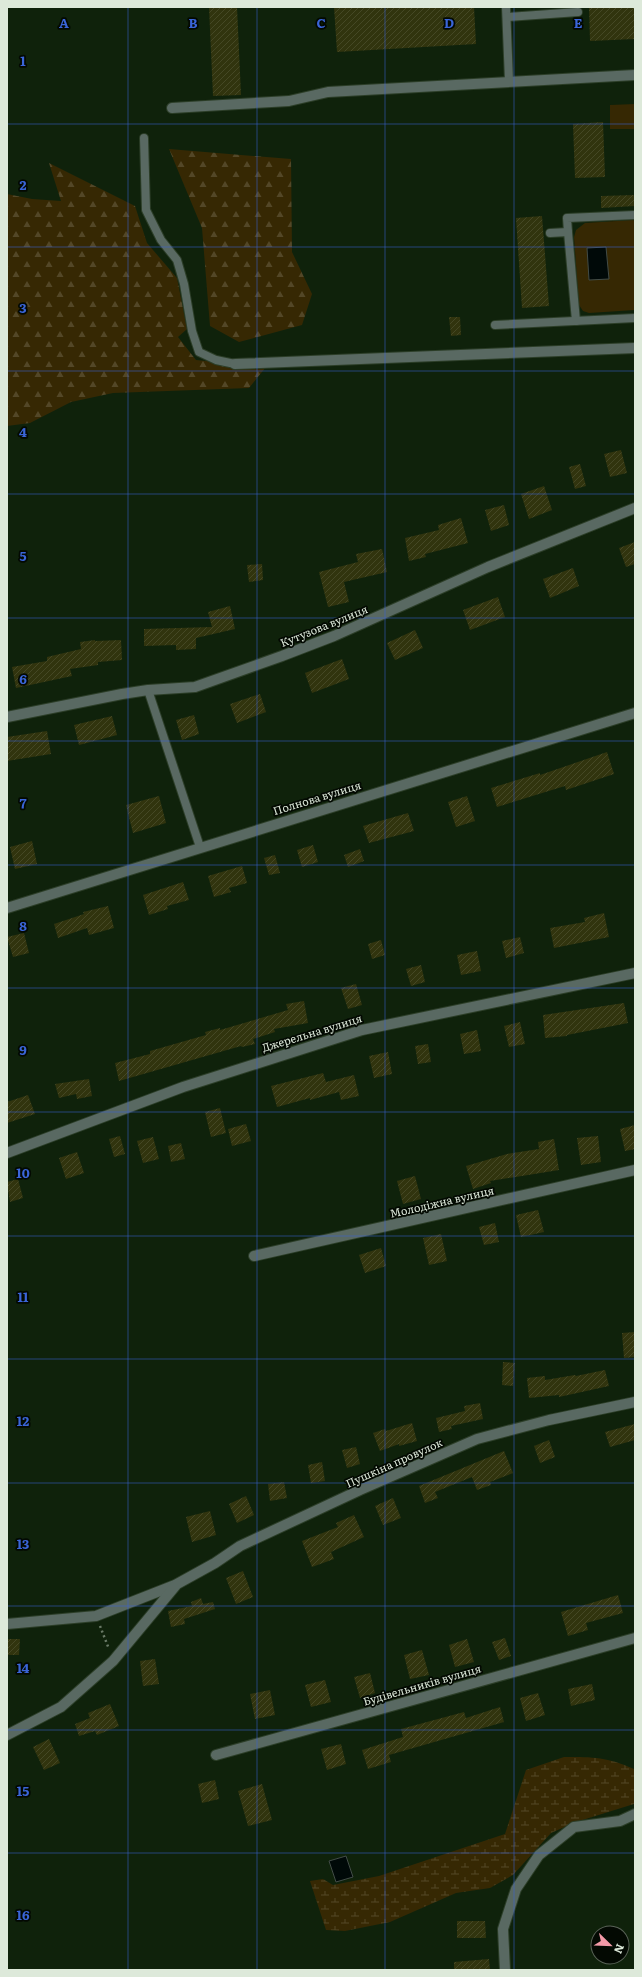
<svg xmlns="http://www.w3.org/2000/svg" width="642" height="1977" viewBox="0 0 642 1977" font-family="Literata,serif">
<style>
.grass{fill:#362803}
.forest{fill:url(#forest-firs)}
.wetland{fill:url(#wetland-marsh)}
.water{fill:#000908;stroke:#424c47}
.building{fill:url(#building-hatch)}
.lines{fill:none;stroke-linecap:round;stroke-linejoin:round}
.service-casing{stroke:#2c3e28;stroke-width:10}
.minor-casing{stroke:#2c3e28;stroke-width:12}
.tertiary-casing{stroke:#2c3e28;stroke-width:12}
.path{stroke:#6a7a67;stroke-width:2.5;stroke-dasharray:2 3;stroke-linecap:butt}
.service{stroke:#596962;stroke-width:8}
.minor{stroke:#596962;stroke-width:10}
.tertiary{stroke:#596962;stroke-width:10}
.grid{fill:none;stroke:#3a65d8;stroke-width:1;stroke-opacity:0.55}
.labels{text-anchor:middle;stroke-width:3.5;stroke-linejoin:round;paint-order:stroke}
.street-label{font-size:11px;fill:#dde9da;stroke:#030902}
.grid-label{font-size:13px;text-anchor:middle;font-weight:bold;fill:#3a65d8;stroke:#030902;stroke-width:3.5;stroke-linejoin:round;paint-order:stroke}
</style>
<defs>
<pattern id="forest-firs" width="22" height="20" patternUnits="userSpaceOnUse"><rect width="22" height="20" fill="#362803"/><path d="M5 1l3.5 6h-7zM16 11l3.5 6h-7z" fill="#534727"/></pattern>
<pattern id="wetland-marsh" width="20" height="14" patternUnits="userSpaceOnUse"><rect width="20" height="14" fill="#362803"/><path d="M1 5h8M5 5V1M11 12h8M15 12V8" fill="none" stroke="#534727"/></pattern>
<pattern id="building-hatch" width="6" height="6" patternUnits="userSpaceOnUse"><rect width="6" height="6" fill="#31340e"/><path d="M-1 1l2-2M0 6l6-6M5 7l2-2" fill="none" stroke="#454825"/></pattern>
</defs>
<rect width="100%" height="100%" fill="#0f220b"/>
<g class="grass">
<path d="M635,104V129H610V105Z"/>
<path d="M633,220L635,221V310L589,313L583,311L579,305L574,237L576,230L585,223Z"/>
</g>
<g class="forest">
<path d="M169,149L291,159L292,252L312,294L302,325L239,342L210,326L202,228Z"/>
<path d="M49,163L135,206L147,243L177,278L187,329L178,337L196,360L266,367L249,388L113,393L71,402L30,423L7,426V194L32,199L61,201Z"/>
</g>
<path class="wetland" d="M564,1757C594,1757 607,1757 634,1769V1804L576,1822L551,1833L513,1875L490,1888L456,1893L390,1922L345,1931L326,1930L310,1881L323,1879L333,1885L379,1876L505,1834L526,1770Z"/>
<g class="water">
<path d="M606,247L609,279L589,280L587,248Z"/>
<path d="M346,1856L353,1877L336,1882L329,1861Z"/>
</g>
<g class="building">
<path d="M209,7H237L241,95L213,96Z"/>
<path d="M334,7H474L476,44L337,52Z"/>
<path d="M589,7H635V39L590,41Z"/>
<path d="M603,122L605,177L575,178L573,124Z"/>
<path d="M635,195V206L601,208V196Z"/>
<path d="M542,216L549,306L522,308L516,218Z"/>
<path d="M449,317H460L461,335L451,336Z"/>
<path d="M621,450L627,473L610,477L604,454Z"/>
<path d="M580,464L586,486L575,489L569,467Z"/>
<path d="M544,486L552,510L529,519L521,494Z"/>
<path d="M504,505L509,525L491,531L485,510Z"/>
<path d="M461,518L468,543L425,554L426,557L409,561L405,538L439,530L438,525Z"/>
<path d="M635,542V564L626,567L619,548Z"/>
<path d="M382,549L387,572L344,582L349,602L328,607L319,572L358,562L356,554Z"/>
<path d="M262,564L263,580L249,582L247,565Z"/>
<path d="M573,568L579,586L550,598L543,579Z"/>
<path d="M498,597L505,617L470,630L463,610Z"/>
<path d="M230,606L235,629L196,638V649L176,650V645L144,646V629L212,627L208,612Z"/>
<path d="M415,630L423,648L395,660L387,643Z"/>
<path d="M95,640V641L121,640L122,660L98,662V665L70,669L72,676L16,688L12,667L47,661V657L81,649L80,642Z"/>
<path d="M342,659L349,679L312,693L305,673Z"/>
<path d="M260,694L266,712L237,723L230,704Z"/>
<path d="M194,715L199,734L182,740L176,720Z"/>
<path d="M112,716L117,735L79,745L74,725Z"/>
<path d="M47,731L51,754L7,761V737Z"/>
<path d="M607,752L614,774L566,790L565,786L497,807L491,788L540,773V775Z"/>
<path d="M159,796L166,823L133,833L126,805Z"/>
<path d="M467,796L475,821L456,827L448,802Z"/>
<path d="M408,813L414,831L369,843L363,826Z"/>
<path d="M32,841L37,864L15,869L10,847Z"/>
<path d="M313,845L318,862L302,867L297,850Z"/>
<path d="M360,849L364,861L348,867L344,855Z"/>
<path d="M275,855L280,873L269,875L264,858Z"/>
<path d="M242,866L247,883L229,888L231,892L214,897L208,876Z"/>
<path d="M183,882L189,900L167,906L168,909L149,915L143,895Z"/>
<path d="M108,906L114,928L89,935L87,928L58,938L54,924L84,914L83,912Z"/>
<path d="M604,913L609,937L554,948L550,928L585,922L584,918Z"/>
<path d="M24,933L29,953L13,957L7,937Z"/>
<path d="M520,937L524,953L506,958L502,941Z"/>
<path d="M381,940L385,955L372,959L368,944Z"/>
<path d="M477,951L481,971L461,975L457,955Z"/>
<path d="M421,965L425,982L411,986L406,969Z"/>
<path d="M356,984L362,1005L348,1009L341,988Z"/>
<path d="M304,1001L308,1023L274,1029L275,1032L253,1039L255,1044L242,1047L241,1046L119,1081L115,1063L150,1054V1051L206,1035L205,1032L220,1028V1030L288,1010L286,1004Z"/>
<path d="M624,1003L628,1023L567,1035V1036L545,1038L543,1015Z"/>
<path d="M520,1022L525,1044L509,1047L504,1026Z"/>
<path d="M477,1030L481,1051L464,1054L460,1034Z"/>
<path d="M428,1044L431,1062L418,1064L415,1046Z"/>
<path d="M388,1052L392,1074L374,1078L369,1056Z"/>
<path d="M323,1073L326,1082L354,1075L359,1096L341,1100L339,1092L310,1100V1098L277,1107L271,1086Z"/>
<path d="M89,1079L92,1096L77,1099L76,1094L59,1098L55,1084Z"/>
<path d="M28,1095L35,1114L7,1123V1102Z"/>
<path d="M220,1108L226,1133L211,1137L205,1112Z"/>
<path d="M246,1124L251,1141L232,1146L228,1129Z"/>
<path d="M635,1125V1149L625,1151L620,1129Z"/>
<path d="M120,1136L125,1154L114,1157L109,1139Z"/>
<path d="M598,1136L601,1162L581,1165L577,1138Z"/>
<path d="M153,1137L159,1159L143,1163L137,1141Z"/>
<path d="M554,1139L559,1170L490,1181L491,1183L473,1189L466,1166L507,1154L539,1149L538,1142Z"/>
<path d="M181,1143L185,1159L171,1162L168,1146Z"/>
<path d="M77,1152L84,1173L66,1179L59,1158Z"/>
<path d="M415,1176L421,1199L403,1204L397,1181Z"/>
<path d="M18,1179L23,1198L10,1202L7,1182Z"/>
<path d="M538,1210L544,1232L521,1237L516,1215Z"/>
<path d="M495,1223L499,1242L484,1245L479,1227Z"/>
<path d="M441,1234L447,1261L429,1265L423,1238Z"/>
<path d="M381,1248L386,1266L365,1273L359,1255Z"/>
<path d="M635,1332V1357L624,1358L622,1333Z"/>
<path d="M503,1362L515,1363L513,1386L502,1385Z"/>
<path d="M605,1370L609,1386L559,1397V1395L529,1398L527,1378L545,1376V1380L575,1375L576,1376Z"/>
<path d="M480,1403L483,1419L451,1426L452,1429L439,1432L436,1418L465,1411L464,1406Z"/>
<path d="M412,1423L417,1441L399,1446V1444L380,1451L373,1433L385,1429L386,1431Z"/>
<path d="M635,1424V1440L610,1447L605,1432Z"/>
<path d="M549,1440L555,1457L540,1463L534,1446Z"/>
<path d="M356,1447L360,1464L347,1468L342,1450Z"/>
<path d="M504,1451L513,1473L490,1482L491,1485L477,1490L472,1477L435,1492L438,1498L425,1503L419,1486Z"/>
<path d="M322,1462L325,1481L311,1483L308,1465Z"/>
<path d="M284,1482L287,1498L270,1501L268,1484Z"/>
<path d="M246,1496L254,1515L237,1523L229,1504Z"/>
<path d="M393,1498L401,1518L383,1525L375,1506Z"/>
<path d="M210,1511L216,1535L192,1542L186,1517Z"/>
<path d="M354,1515L364,1537L331,1552L334,1559L312,1567L302,1541L338,1527L336,1523Z"/>
<path d="M243,1571L253,1597L236,1604L226,1578Z"/>
<path d="M618,1595L623,1613L586,1623L588,1630L568,1636L561,1612Z"/>
<path d="M201,1598L203,1604L213,1602L215,1609L184,1619L185,1624L171,1627L168,1611L192,1606L191,1602Z"/>
<path d="M505,1638L511,1656L499,1660L492,1642Z"/>
<path d="M7,1639H20L19,1655H7Z"/>
<path d="M467,1639L474,1662L455,1667L449,1645Z"/>
<path d="M422,1650L429,1675L410,1679L404,1655Z"/>
<path d="M155,1659L159,1684L143,1686L140,1661Z"/>
<path d="M370,1673L375,1693L360,1698L354,1677Z"/>
<path d="M325,1680L331,1702L311,1707L305,1685Z"/>
<path d="M592,1684L595,1700L571,1706L568,1689Z"/>
<path d="M270,1690L275,1715L255,1719L250,1694Z"/>
<path d="M538,1693L545,1715L526,1721L520,1698Z"/>
<path d="M110,1704L119,1726L97,1735L95,1731L79,1736L75,1724L90,1718L88,1713Z"/>
<path d="M500,1707L504,1722L389,1755L391,1762L368,1769L362,1750L403,1737L401,1729L464,1712L466,1718Z"/>
<path d="M49,1739L60,1763L44,1770L33,1747Z"/>
<path d="M341,1744L346,1764L327,1770L321,1749Z"/>
<path d="M215,1780L219,1799L202,1803L198,1784Z"/>
<path d="M262,1784L272,1820L248,1826L238,1791Z"/>
<path d="M457,1921H485L486,1938H457Z"/>
<path d="M489,1959L490,1970H454V1962Z"/>
</g>
<g class="lines">
<g class="service-casing">
<g id="service">
<path d="M506,7L509,81"/>
<path d="M507,17L578,12"/>
<path d="M144,138L146,210L161,240L177,260L184,284L192,331L199,352L216,360L235,364"/>
<path d="M568,232L567,218L635,215"/>
<path d="M550,233L568,232L576,321"/>
<path d="M495,325L635,318"/>
<path d="M148,690L200,847"/>
</g>
</g>
<g class="minor-casing">
<g id="minor">
<path d="M172,108L289,101L328,92L635,75"/>
<path d="M235,364L635,348"/>
<path d="M7,717L122,694L148,690L195,687L282,656L334,636L488,567L635,508"/>
<path d="M7,1153L183,1087L362,1030L635,973"/>
<path d="M254,1256L635,1170"/>
<path d="M7,1624L96,1616L175,1585"/>
<path d="M7,1735L61,1707L113,1661L177,1584L215,1563L240,1546L360,1490L477,1439L549,1420L635,1402"/>
<path d="M216,1755L635,1638"/>
<path d="M505,1970L503,1929L516,1889L539,1855L574,1827L620,1821L635,1814"/>
</g>
</g>
<g class="tertiary-casing">
<path id="tertiary" d="M7,908L635,713"/>
</g>
<path class="path" d="M100,1626L109,1649"/>
<use href="#service" class="service"/>
<use href="#minor" class="minor"/>
<use href="#tertiary" class="tertiary"/>
</g>
<path class="grid" d="M128,7V1970M257,7V1970M385,7V1970M514,7V1970M7,124H635M7,247H635M7,371H635M7,494H635M7,618H635M7,741H635M7,865H635M7,988H635M7,1112H635M7,1236H635M7,1359H635M7,1483H635M7,1606H635M7,1730H635M7,1853H635"/>
<g class="labels">
<g class="street-label">
<text transform="translate(324 626) rotate(-22)" y="4">Кутузова вулиця</text>
<text transform="translate(317 798) rotate(-17)" y="4">Полнова вулиця</text>
<text transform="translate(312 1033) rotate(-17)" y="4">Джерельна вулиця</text>
<text transform="translate(442 1202) rotate(-13)" y="4">Молодіжна вулиця</text>
<text transform="translate(394 1463) rotate(-24)" y="4">Пушкіна провулок</text>
<text transform="translate(422 1685) rotate(-16)" y="4">Будівельників вулиця</text>
</g>
</g>
<g class="grid-label">
<text x="64" y="28">A</text>
<text x="193" y="28">B</text>
<text x="321" y="28">C</text>
<text x="449" y="28">D</text>
<text x="578" y="28">E</text>
<text x="23" y="66">1</text>
<text x="23" y="190">2</text>
<text x="23" y="313">3</text>
<text x="23" y="437">4</text>
<text x="23" y="561">5</text>
<text x="23" y="684">6</text>
<text x="23" y="808">7</text>
<text x="23" y="931">8</text>
<text x="23" y="1055">9</text>
<text x="23" y="1178">10</text>
<text x="23" y="1302">11</text>
<text x="23" y="1426">12</text>
<text x="23" y="1549">13</text>
<text x="23" y="1673">14</text>
<text x="23" y="1796">15</text>
<text x="23" y="1920">16</text>
</g>
<rect width="642" height="1977" fill="none" stroke="#dde9da" stroke-width="16"/>
<g transform="translate(610 1945) rotate(113)"><circle r="19" fill="#030902" stroke="#5a6358"/>
<path d="M0-3L7 15L0 10L-7 15Z" fill="#f39aa8"/>
<text y="-6" font-size="11" font-weight="bold" text-anchor="middle" fill="#dde9da">N</text>
</g>
</svg>
